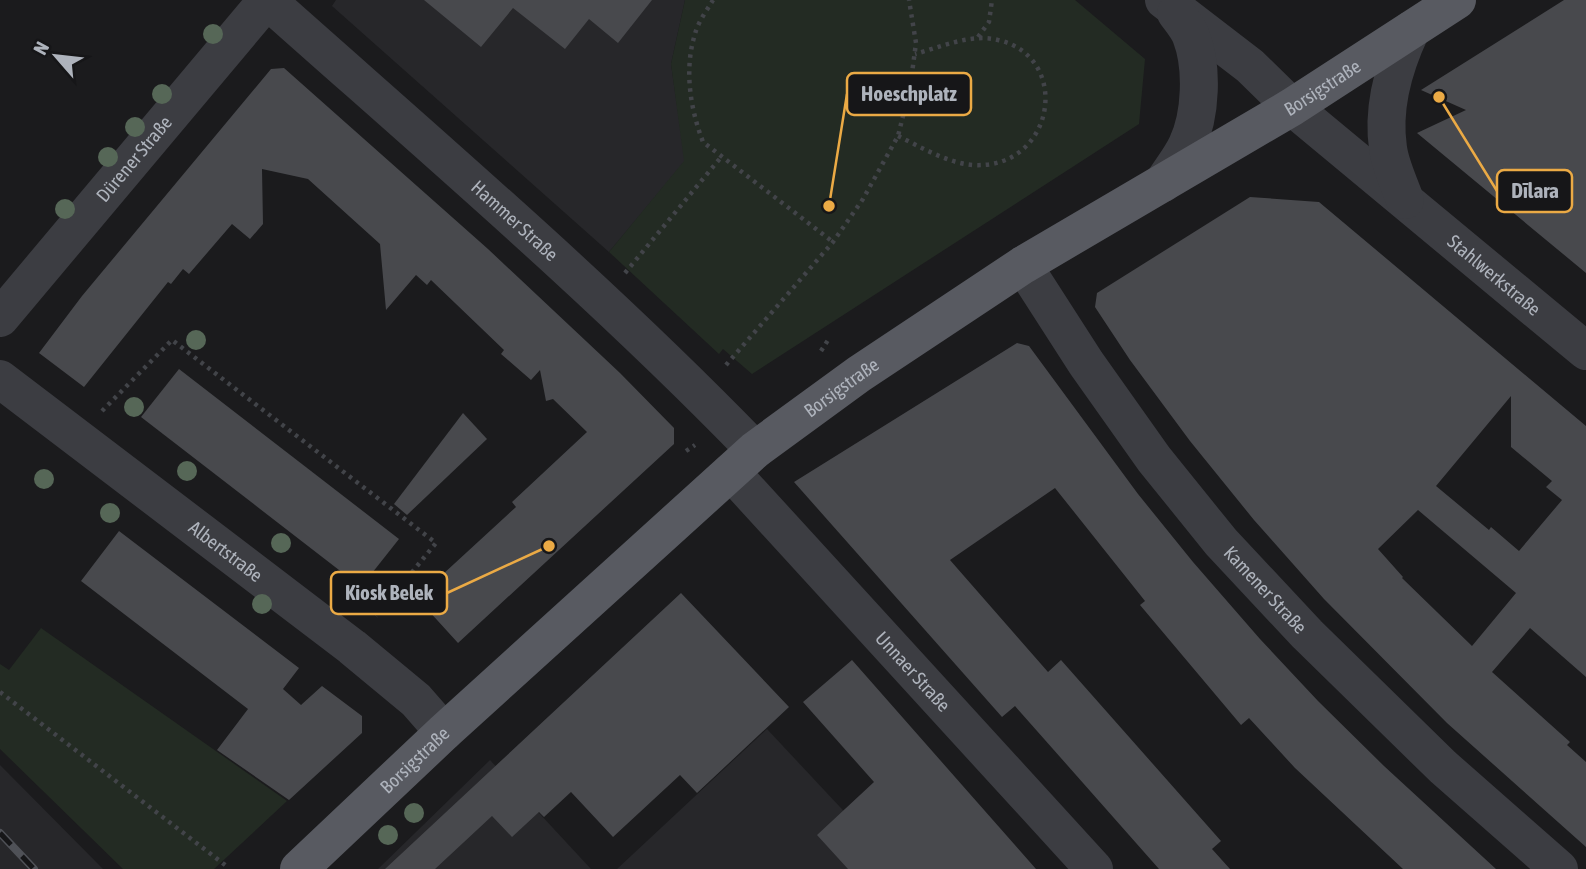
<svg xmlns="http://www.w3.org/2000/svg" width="1586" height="869" viewBox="0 0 1586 869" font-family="'Asap Condensed',sans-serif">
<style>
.built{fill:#27272a}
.green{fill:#232b23}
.building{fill:#48494d;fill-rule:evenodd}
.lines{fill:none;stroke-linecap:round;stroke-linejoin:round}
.path{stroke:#424449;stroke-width:4.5;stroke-dasharray:3.5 5;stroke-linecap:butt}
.minor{stroke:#3c3d42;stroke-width:38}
.major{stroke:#585a61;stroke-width:38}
.rail-casing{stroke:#4f5157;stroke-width:8}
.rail{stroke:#161618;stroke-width:5;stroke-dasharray:16;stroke-linecap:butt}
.tree{fill:#566757}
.labels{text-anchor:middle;stroke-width:6;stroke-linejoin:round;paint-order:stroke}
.street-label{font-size:19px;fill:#aeb3bc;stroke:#161618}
.leader{fill:none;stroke:#ebaa45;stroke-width:2.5}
.callout-dot{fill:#ebaa45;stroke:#161618;stroke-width:2.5}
.callout{fill:#161618;stroke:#ebaa45;stroke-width:2.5}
.callout-label{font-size:21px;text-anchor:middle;font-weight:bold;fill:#aeb3bc}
</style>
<rect width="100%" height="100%" fill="#1b1b1d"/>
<g class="built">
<path d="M336,0H685L671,64L685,161L609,252L332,6Z"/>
<path d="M767,729L898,869H617Z"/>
<path d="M490,760L591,869H378Z"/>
<path d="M0,765L103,869H0Z"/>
</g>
<g class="green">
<path d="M685,0H1075L1145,59L1139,124L752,374L723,349L719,354L609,252L684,161L671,64Z"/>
<path d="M41,628L287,801L214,869H123L0,749V664L9,670Z"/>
</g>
<g class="building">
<path d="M424,0H652L618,43L589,19L565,49L513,8L481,47Z"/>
<path d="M1564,0H1586V273L1417,133L1466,110L1421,90Z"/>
<path d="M284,68L488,249L620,373L674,428V444L458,643L417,598L516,507L512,502L587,432L553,399L546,401L540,370L531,380L501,354L504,350L431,280L427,285L416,275L386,310L380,244L308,179L262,169L263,224L250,239L232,224L189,274L183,269L171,284L168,282L84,387L39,353L82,296L271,69Z"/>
<path d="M1250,197L1319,202L1586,426V677L1530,628L1492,672L1570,742L1567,745L1586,762V847L1447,723L1324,599L1254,520L1190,441L1130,360L1095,307L1097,293ZM1511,396V447L1552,481L1546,487L1562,500L1519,551L1491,527L1489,530L1436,486ZM1418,510L1516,593L1472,646L1402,578L1403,577L1378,549Z"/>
<path d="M1017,343L1029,346L1138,494L1193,562L1260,639L1318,701L1384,766L1496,869H1403L1295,768L1249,718L1241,725L1140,605L1145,601L1055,488L950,560L1048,672L1061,660L1221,841L1212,849L1230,869H1159L1015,706L1002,717L794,482Z"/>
<path d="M179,369L399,539L361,587L141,417Z"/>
<path d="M463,413L487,439L407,515L394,504Z"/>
<path d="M119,531L299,668L283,689L301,705L322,686L362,716V733L289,800L217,750L248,709L81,581Z"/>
<path d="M681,593L789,707L697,793L680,775L613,837L571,792L544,817L539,812L512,837L492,816L435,869H385Z"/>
<path d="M852,660L977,802L1036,869H848L817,835L874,782L803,702Z"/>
</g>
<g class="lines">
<g class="path">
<path d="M713,0C707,10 698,22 695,34C684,69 690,108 703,142L833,242"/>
<path d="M978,37L989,22L992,0"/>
<path d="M898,136C921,147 947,163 973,165C1055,170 1073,57 998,40C971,33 941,47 915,54"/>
<path d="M625,273L722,156"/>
<path d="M821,351L830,337"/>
<path d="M726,365L833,242L863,199L898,136L910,88L916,43L909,0"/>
<path d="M102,411L172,340L436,543L376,616"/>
<path d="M686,451L695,445"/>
<path d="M0,692L229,868"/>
</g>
<g class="minor">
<path id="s1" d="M1164,0L1250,66L1292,107L1586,351"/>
<path d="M1163,183C1171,170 1181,158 1187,145C1201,115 1203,67 1191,36C1188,28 1181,20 1176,13"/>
<path d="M1405,200C1399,183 1390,165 1388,148C1382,107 1394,66 1411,30"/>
<path id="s2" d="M1023,265L1086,363L1154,459L1221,542L1307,634L1443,767L1559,869"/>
<path id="s3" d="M0,318L267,0C432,147 601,291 755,450"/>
<path id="s4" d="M0,379L352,647L416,700L444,732"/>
<path id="s5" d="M731,472L1094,869"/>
</g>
<path class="major" id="s6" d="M299,869L444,732L755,450L859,374L1023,265L1292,107L1457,0"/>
<g class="rail-casing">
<path id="rail" d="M0,833L34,869"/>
</g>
<use href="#rail" class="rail"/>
</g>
<g class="tree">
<circle cx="213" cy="34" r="10"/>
<circle cx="162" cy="94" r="10"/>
<circle cx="135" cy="127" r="10"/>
<circle cx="108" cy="157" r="10"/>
<circle cx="65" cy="209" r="10"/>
<circle cx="196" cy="340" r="10"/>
<circle cx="134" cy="407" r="10"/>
<circle cx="187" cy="471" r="10"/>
<circle cx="44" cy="479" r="10"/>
<circle cx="110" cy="513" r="10"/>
<circle cx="281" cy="543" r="10"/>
<circle cx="262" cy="604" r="10"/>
<circle cx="414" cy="813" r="10"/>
<circle cx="388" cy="835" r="10"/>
</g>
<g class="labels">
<g class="street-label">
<text dy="7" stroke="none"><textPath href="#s6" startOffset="1293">Borsigstraße</textPath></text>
<text dy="7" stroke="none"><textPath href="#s3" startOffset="208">Dürener Straße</textPath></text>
<text dy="7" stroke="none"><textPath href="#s3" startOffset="747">Hammer Straße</textPath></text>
<text dy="7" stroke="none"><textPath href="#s1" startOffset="430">Stahlwerkstraße</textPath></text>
<text dy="7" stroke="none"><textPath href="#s6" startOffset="726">Borsigstraße</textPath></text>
<text dy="7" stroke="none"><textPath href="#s4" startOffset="284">Albertstraße</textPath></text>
<text dy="7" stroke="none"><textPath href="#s2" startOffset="406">Kamener Straße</textPath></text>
<text dy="7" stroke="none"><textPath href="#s5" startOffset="270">Unnaer Straße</textPath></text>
<text dy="7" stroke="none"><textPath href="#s6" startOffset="159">Borsigstraße</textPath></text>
</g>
</g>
<path class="leader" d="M829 206L847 94M1439 97L1497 191M549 546L447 593"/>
<g class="callout-dot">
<circle cx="829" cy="206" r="7"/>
<circle cx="1439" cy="97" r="7"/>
<circle cx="549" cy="546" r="7"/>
</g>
<g class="callout">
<rect x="847" y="73" width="124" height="42" rx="7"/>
<rect x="1497" y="170" width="75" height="42" rx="7"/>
<rect x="331" y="572" width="116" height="42" rx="7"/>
</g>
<g class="callout-label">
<text x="909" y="101">Hoeschplatz</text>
<text x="1535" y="198">Dīlara</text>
<text x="389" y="600">Kiosk Belek</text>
</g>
<g transform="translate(56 56) rotate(298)" stroke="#161618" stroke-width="5" paint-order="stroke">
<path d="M0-5L12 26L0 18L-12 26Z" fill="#aeb3bc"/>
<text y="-10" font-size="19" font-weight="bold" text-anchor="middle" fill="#aeb3bc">N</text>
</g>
</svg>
